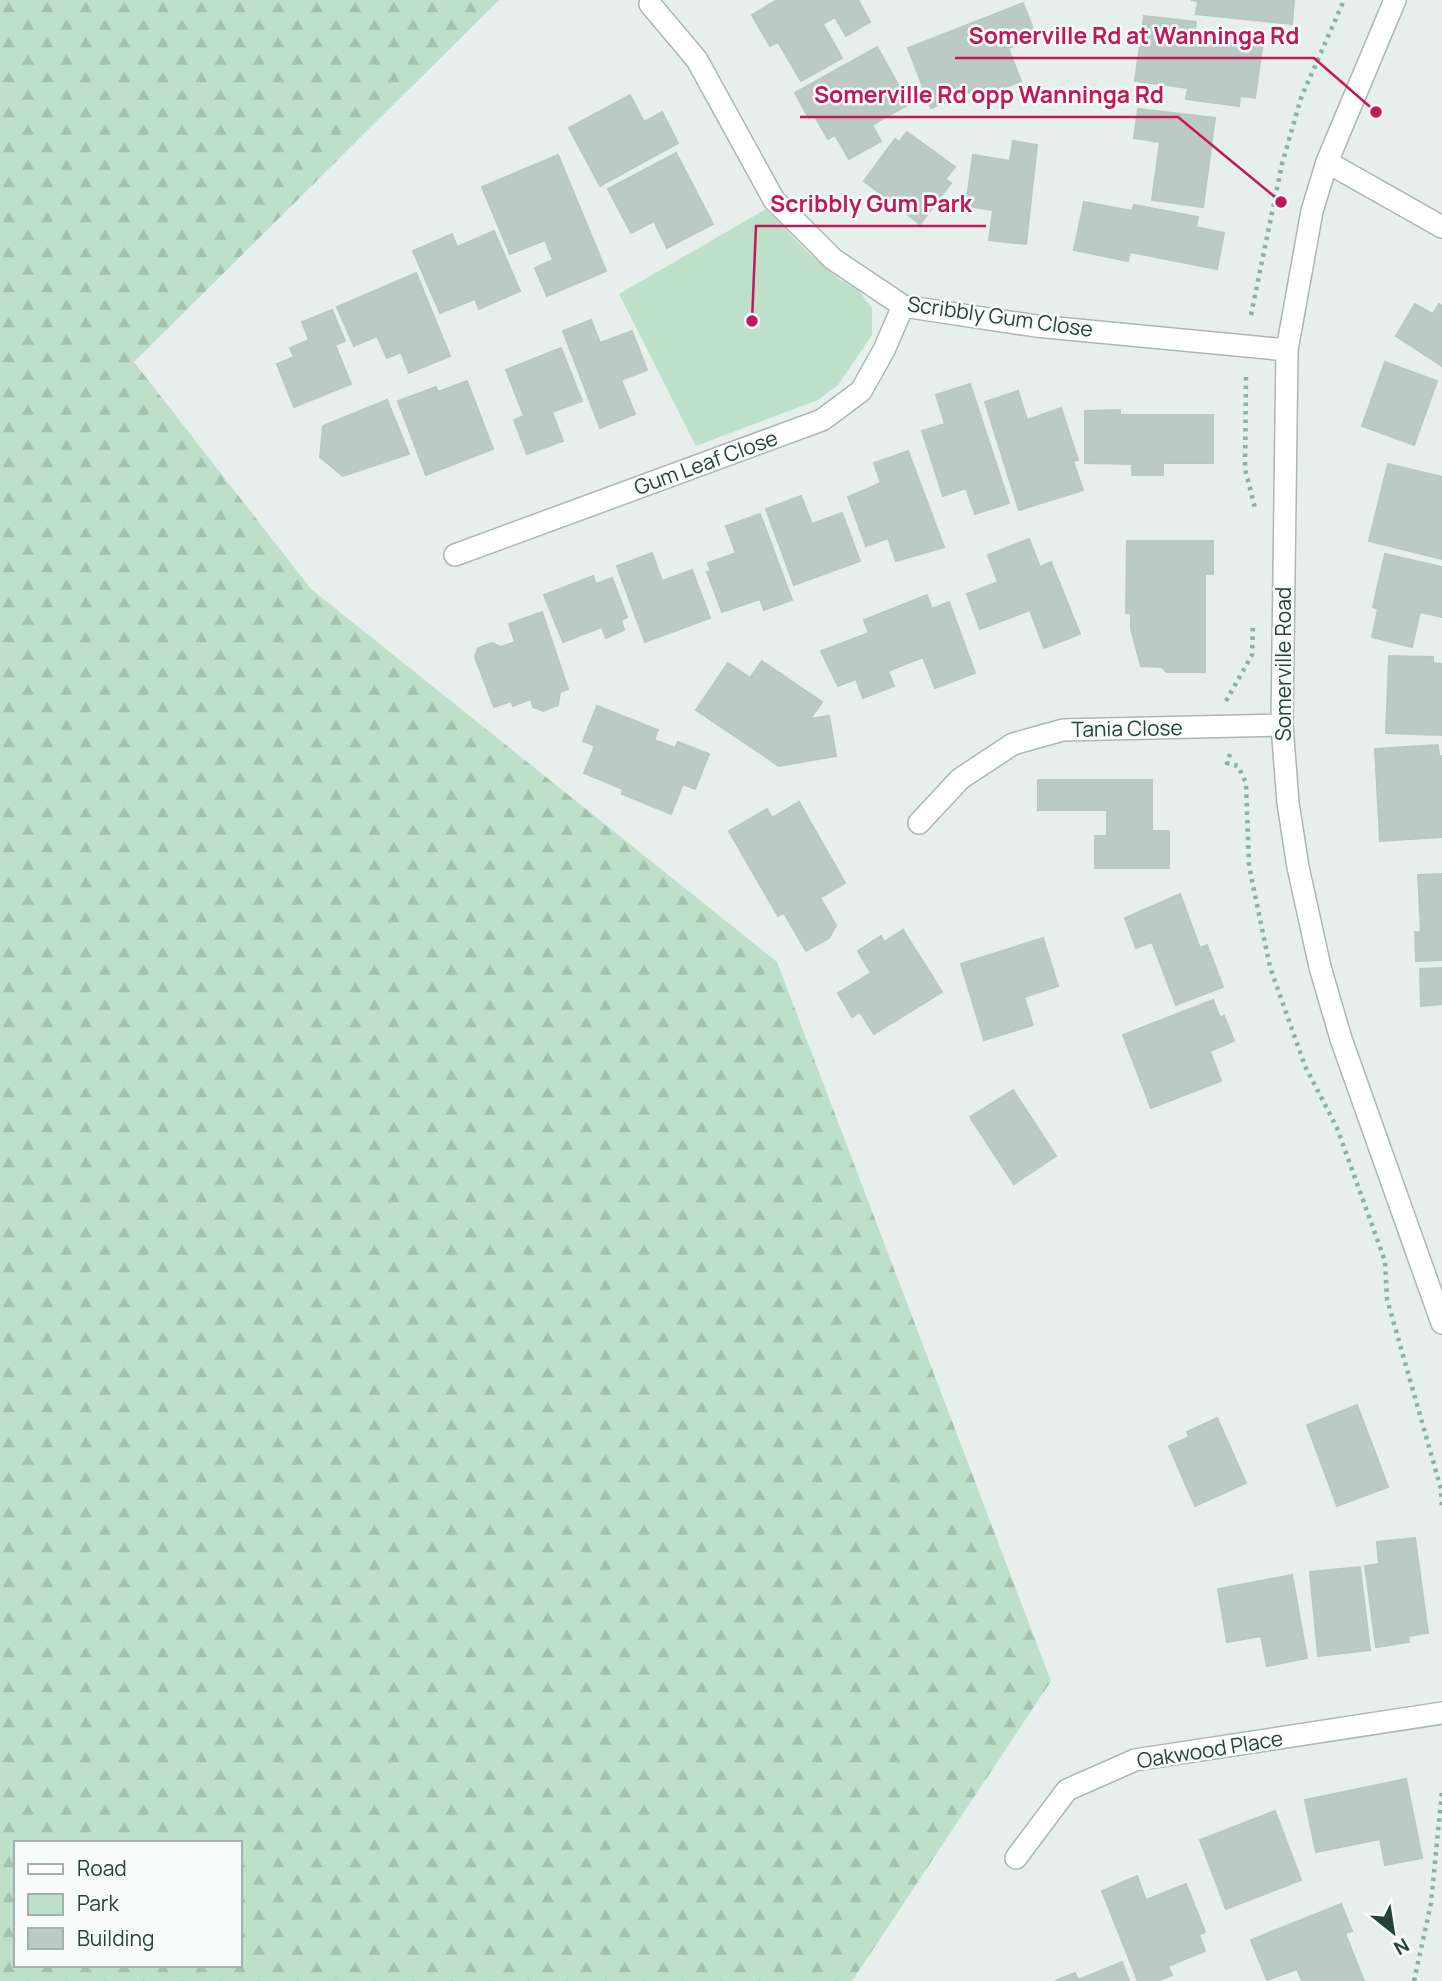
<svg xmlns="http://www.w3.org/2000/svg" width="1442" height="1981" viewBox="0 0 1442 1981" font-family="Manrope,sans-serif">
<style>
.green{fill:#bfe0c8}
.forest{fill:url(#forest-firs);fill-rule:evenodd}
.building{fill:#bbcac4;stroke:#b8c9c2;stroke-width:2}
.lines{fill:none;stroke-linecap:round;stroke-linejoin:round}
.minor-casing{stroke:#a8b8b2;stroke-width:24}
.path{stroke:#86b3a5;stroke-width:4.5;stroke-dasharray:3.5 5;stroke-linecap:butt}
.minor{stroke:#fff;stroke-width:21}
.labels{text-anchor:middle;stroke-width:5;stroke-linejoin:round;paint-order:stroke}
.street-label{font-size:21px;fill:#24423a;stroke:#f7fbf9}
.leader{fill:none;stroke:#c2185b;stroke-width:2.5}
.callout-dot{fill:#c2185b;stroke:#f7fbf9;stroke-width:2.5}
.callout-label{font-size:23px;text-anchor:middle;font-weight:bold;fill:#c2185b;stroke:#f7fbf9;stroke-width:5;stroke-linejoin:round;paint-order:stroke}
</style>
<defs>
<pattern id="forest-firs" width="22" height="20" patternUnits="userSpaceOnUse" patternTransform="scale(1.75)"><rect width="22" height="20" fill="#bfe0c8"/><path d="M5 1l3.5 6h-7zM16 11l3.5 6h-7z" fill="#a4c1ad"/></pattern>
</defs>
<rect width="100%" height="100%" fill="#e6efeb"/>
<path class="green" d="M766,209L805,250L839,279L858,290L872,308V335L838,385L818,400L696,446L619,294Z"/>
<path class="forest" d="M0,0H499L134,362L311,589L777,962L1051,1681L852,1981H0ZM16,1843H240V1965H16Z"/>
<g class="building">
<path d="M777,0H858L870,22L846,36L835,17L823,24L842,58L801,81L778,42L770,46L752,15Z"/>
<path d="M1191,0H1294L1292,24L1196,14L1198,1Z"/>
<path d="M1023,3L1036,37L1008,48L1021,81L976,99L973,91L931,108L908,48Z"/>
<path d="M1144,16L1196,22L1195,32L1263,41L1255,98L1240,96L1239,106L1186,99L1188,88L1135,81Z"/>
<path d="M877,47L909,104L872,125L881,141L849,159L835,135L828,139L814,115L809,118L795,93Z"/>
<path d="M630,95L644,122L662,112L678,143L600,186L569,128Z"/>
<path d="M1138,109L1215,118L1203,207L1152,200L1160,142L1134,138Z"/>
<path d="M907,132L955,167L945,179L951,183L920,224L864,181L895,139L899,142Z"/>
<path d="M1013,141L1037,145L1026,244L989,240L993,210L966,206L973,155L1010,161Z"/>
<path d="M676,153L713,224L667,248L654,221L631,233L608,189Z"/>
<path d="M558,155L606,271L547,296L535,268L553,260L545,240L510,254L482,187Z"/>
<path d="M1084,202L1132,211L1134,205L1198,217L1196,227L1224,233L1217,269L1130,252L1128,261L1074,250Z"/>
<path d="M494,231L520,291L479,309L475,299L440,313L413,251L452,234L457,247Z"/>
<path d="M416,273L450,356L409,373L401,352L387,358L377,336L354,346L337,307Z"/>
<path d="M1415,304L1433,314L1439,304L1442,306V366L1396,336Z"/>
<path d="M332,310L345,341L335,345L351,384L294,407L277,364L294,357L290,348L309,340L302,322Z"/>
<path d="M591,320L600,343L632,331L647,370L621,380L635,414L600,428L563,331Z"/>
<path d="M561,348L582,401L552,412L563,441L527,454L514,420L524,416L506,370Z"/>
<path d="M1385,362L1437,381L1414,445L1362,426Z"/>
<path d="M467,381L493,449L426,475L398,401L436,387L438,392Z"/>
<path d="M970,384L1009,503L975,514L966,488L943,496L922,431L945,424L936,395Z"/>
<path d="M1018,391L1027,420L1061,408L1078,460L1073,461L1083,490L1019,510L985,402Z"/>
<path d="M387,400L409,454L343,476L320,457L323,426Z"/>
<path d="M1120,410V415H1213V463H1163V475H1132V464L1085,463V411Z"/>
<path d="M908,451L944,547L896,561L888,538L866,546L848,497L881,483L874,463Z"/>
<path d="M1388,464L1442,477V559L1369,541Z"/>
<path d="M801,496L812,524L842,513L860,561L794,585L766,509Z"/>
<path d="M760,514L792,600L764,610L760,599L722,612L707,572L711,571L708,563L736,553L726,526Z"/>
<path d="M1029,539L1040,567L1051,562L1080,634L1044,648L1030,610L980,629L967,594L998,582L988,555Z"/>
<path d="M1127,541H1213V574H1205V672H1167L1162,667L1141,666L1131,629V613H1126Z"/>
<path d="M652,553L662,581L692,570L710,618L645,642L617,566Z"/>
<path d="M1385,554L1442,567V617L1420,612L1412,647L1372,637L1378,609L1373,607Z"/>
<path d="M593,576L596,584L612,578L627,617L621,620L624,630L606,638L602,627L563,642L544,595Z"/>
<path d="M927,595L932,609L949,602L975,673L935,688L923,657L888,671L894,686L863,698L856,679L838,686L821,651L869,633L864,620Z"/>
<path d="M542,612L568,689L560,692L558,705L543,711L533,707L531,699L513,706L511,701L494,707L475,657L478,648L492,643L501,647L515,642L509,624Z"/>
<path d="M1389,656L1433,657V663L1442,664V735L1386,733Z"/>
<path d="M762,661L822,702L810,719L829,716L836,756L779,766L696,710L728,663L750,678Z"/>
<path d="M597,706L658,730L654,740L675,748L678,742L709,754L695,789L683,784L671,814L622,794L623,789L584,773L595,746L583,741Z"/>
<path d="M1438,745L1439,756H1442V837L1380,841L1375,749Z"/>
<path d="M1038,780H1152V831H1169V868H1095V836H1107V810H1038Z"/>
<path d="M799,802L845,883L820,898L836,925L829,938L806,951L784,913L778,916L729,831L767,809L772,818Z"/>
<path d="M1442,874V960L1416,961L1415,932H1421L1418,875Z"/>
<path d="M1180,894L1200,948L1207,945L1223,987L1176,1005L1152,942L1136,948L1125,918Z"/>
<path d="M903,930L942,992L874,1034L860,1012L852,1017L838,993L871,973L858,951L881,936L884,942Z"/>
<path d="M1043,938L1058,986L1024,997L1033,1025L984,1040L961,964Z"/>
<path d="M1442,968V1004L1421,1006L1420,969Z"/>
<path d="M1213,1000L1220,1018L1224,1016L1234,1041L1210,1051L1221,1081L1151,1108L1123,1035Z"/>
<path d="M1013,1090L1056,1156L1014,1184L970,1117Z"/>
<path d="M1357,1405L1388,1487L1337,1506L1307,1425Z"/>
<path d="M1217,1418L1246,1483L1195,1506L1169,1446L1189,1437L1187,1432Z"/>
<path d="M1415,1538L1428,1633L1408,1636L1409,1642L1376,1647L1365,1566L1379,1564L1377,1542Z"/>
<path d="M1360,1567L1370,1650L1318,1656L1310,1572Z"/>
<path d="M1292,1575L1307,1658L1267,1666L1261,1636L1227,1642L1218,1589Z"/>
<path d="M1406,1779L1422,1858L1385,1865L1380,1839L1316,1852L1305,1800Z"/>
<path d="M1275,1811L1301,1880L1226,1909L1200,1840Z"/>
<path d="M1137,1876L1146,1900L1186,1884L1205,1932L1199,1935L1205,1951L1168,1966L1172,1975L1158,1981H1138L1102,1891Z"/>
<path d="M1341,1904L1352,1931L1345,1933L1364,1981H1302L1297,1969L1267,1980L1251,1940Z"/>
<path d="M1122,1962L1129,1981H1055L1075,1973L1078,1980Z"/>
</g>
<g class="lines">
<g class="minor-casing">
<g id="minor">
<path d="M1395,0L1327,162L1312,211L1287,350L1282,725L1288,803L1298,867L1320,967L1341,1039L1442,1323"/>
<path d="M650,4L697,60L774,200L833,259L903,306L1036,326L1287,350"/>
<path d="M1327,162L1442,227"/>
<path d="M455,555L822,420L861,391L884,350L903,306"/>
<path d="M919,823L960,779L1013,744L1063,730L1282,725"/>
<path d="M1016,1858L1067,1790L1135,1760L1442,1713"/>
</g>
</g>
<g class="path">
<path d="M1251,315L1282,164L1301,98L1344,0"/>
<path d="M1246,377L1245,469L1255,508"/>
<path d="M1226,701L1252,655L1253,625"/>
<path d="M1230,754L1227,763L1238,766L1246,783L1249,866L1270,967L1305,1066L1337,1128L1385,1261L1387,1299L1441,1489L1442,1508"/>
<path d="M1414,1981L1431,1903L1442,1791"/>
</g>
<use href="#minor" class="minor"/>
</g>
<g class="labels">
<g class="street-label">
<text transform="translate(1000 317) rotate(8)" y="7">Scribbly Gum Close</text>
<text transform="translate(706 463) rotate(-20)" y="7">Gum Leaf Close</text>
<text transform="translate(1284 664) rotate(-90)" y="7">Somerville Road</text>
<text transform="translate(1127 729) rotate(-1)" y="7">Tania Close</text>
<text transform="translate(1210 1750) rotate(-9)" y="7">Oakwood Place</text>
</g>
</g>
<path class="leader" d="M1376 112L1314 58H955M1281 202L1178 117H800M752 321L756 226H986"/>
<g class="callout-dot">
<circle cx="1376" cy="112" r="7"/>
<circle cx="1281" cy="202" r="7"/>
<circle cx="752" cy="321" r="7"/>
</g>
<g class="callout-label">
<text x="1134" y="44">Somerville Rd at Wanninga Rd</text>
<text x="989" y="103">Somerville Rd opp Wanninga Rd</text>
<text x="871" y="212">Scribbly Gum Park</text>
</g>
<rect x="14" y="1841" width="228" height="126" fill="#f7fbf9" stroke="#a3b1ad" stroke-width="2"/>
<rect x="28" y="1864" width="35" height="10" fill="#ffffff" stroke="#a3b1ad" stroke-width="2"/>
<text x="77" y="1876" font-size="21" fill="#24423a">Road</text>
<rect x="28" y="1894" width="35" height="21" fill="#bfe0c8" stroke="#a3b1ad" stroke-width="2"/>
<text x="77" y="1911" font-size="21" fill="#24423a">Park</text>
<rect x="28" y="1928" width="35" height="21" fill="#bbcac4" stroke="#a3b1ad" stroke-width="2"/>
<text x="77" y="1946" font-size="21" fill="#24423a">Building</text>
<g transform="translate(1393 1932) rotate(150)" stroke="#f7fbf9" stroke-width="5" paint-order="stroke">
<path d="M0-5L12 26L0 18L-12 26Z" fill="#24423a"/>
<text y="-10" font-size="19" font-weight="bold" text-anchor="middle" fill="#24423a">N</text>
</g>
</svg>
